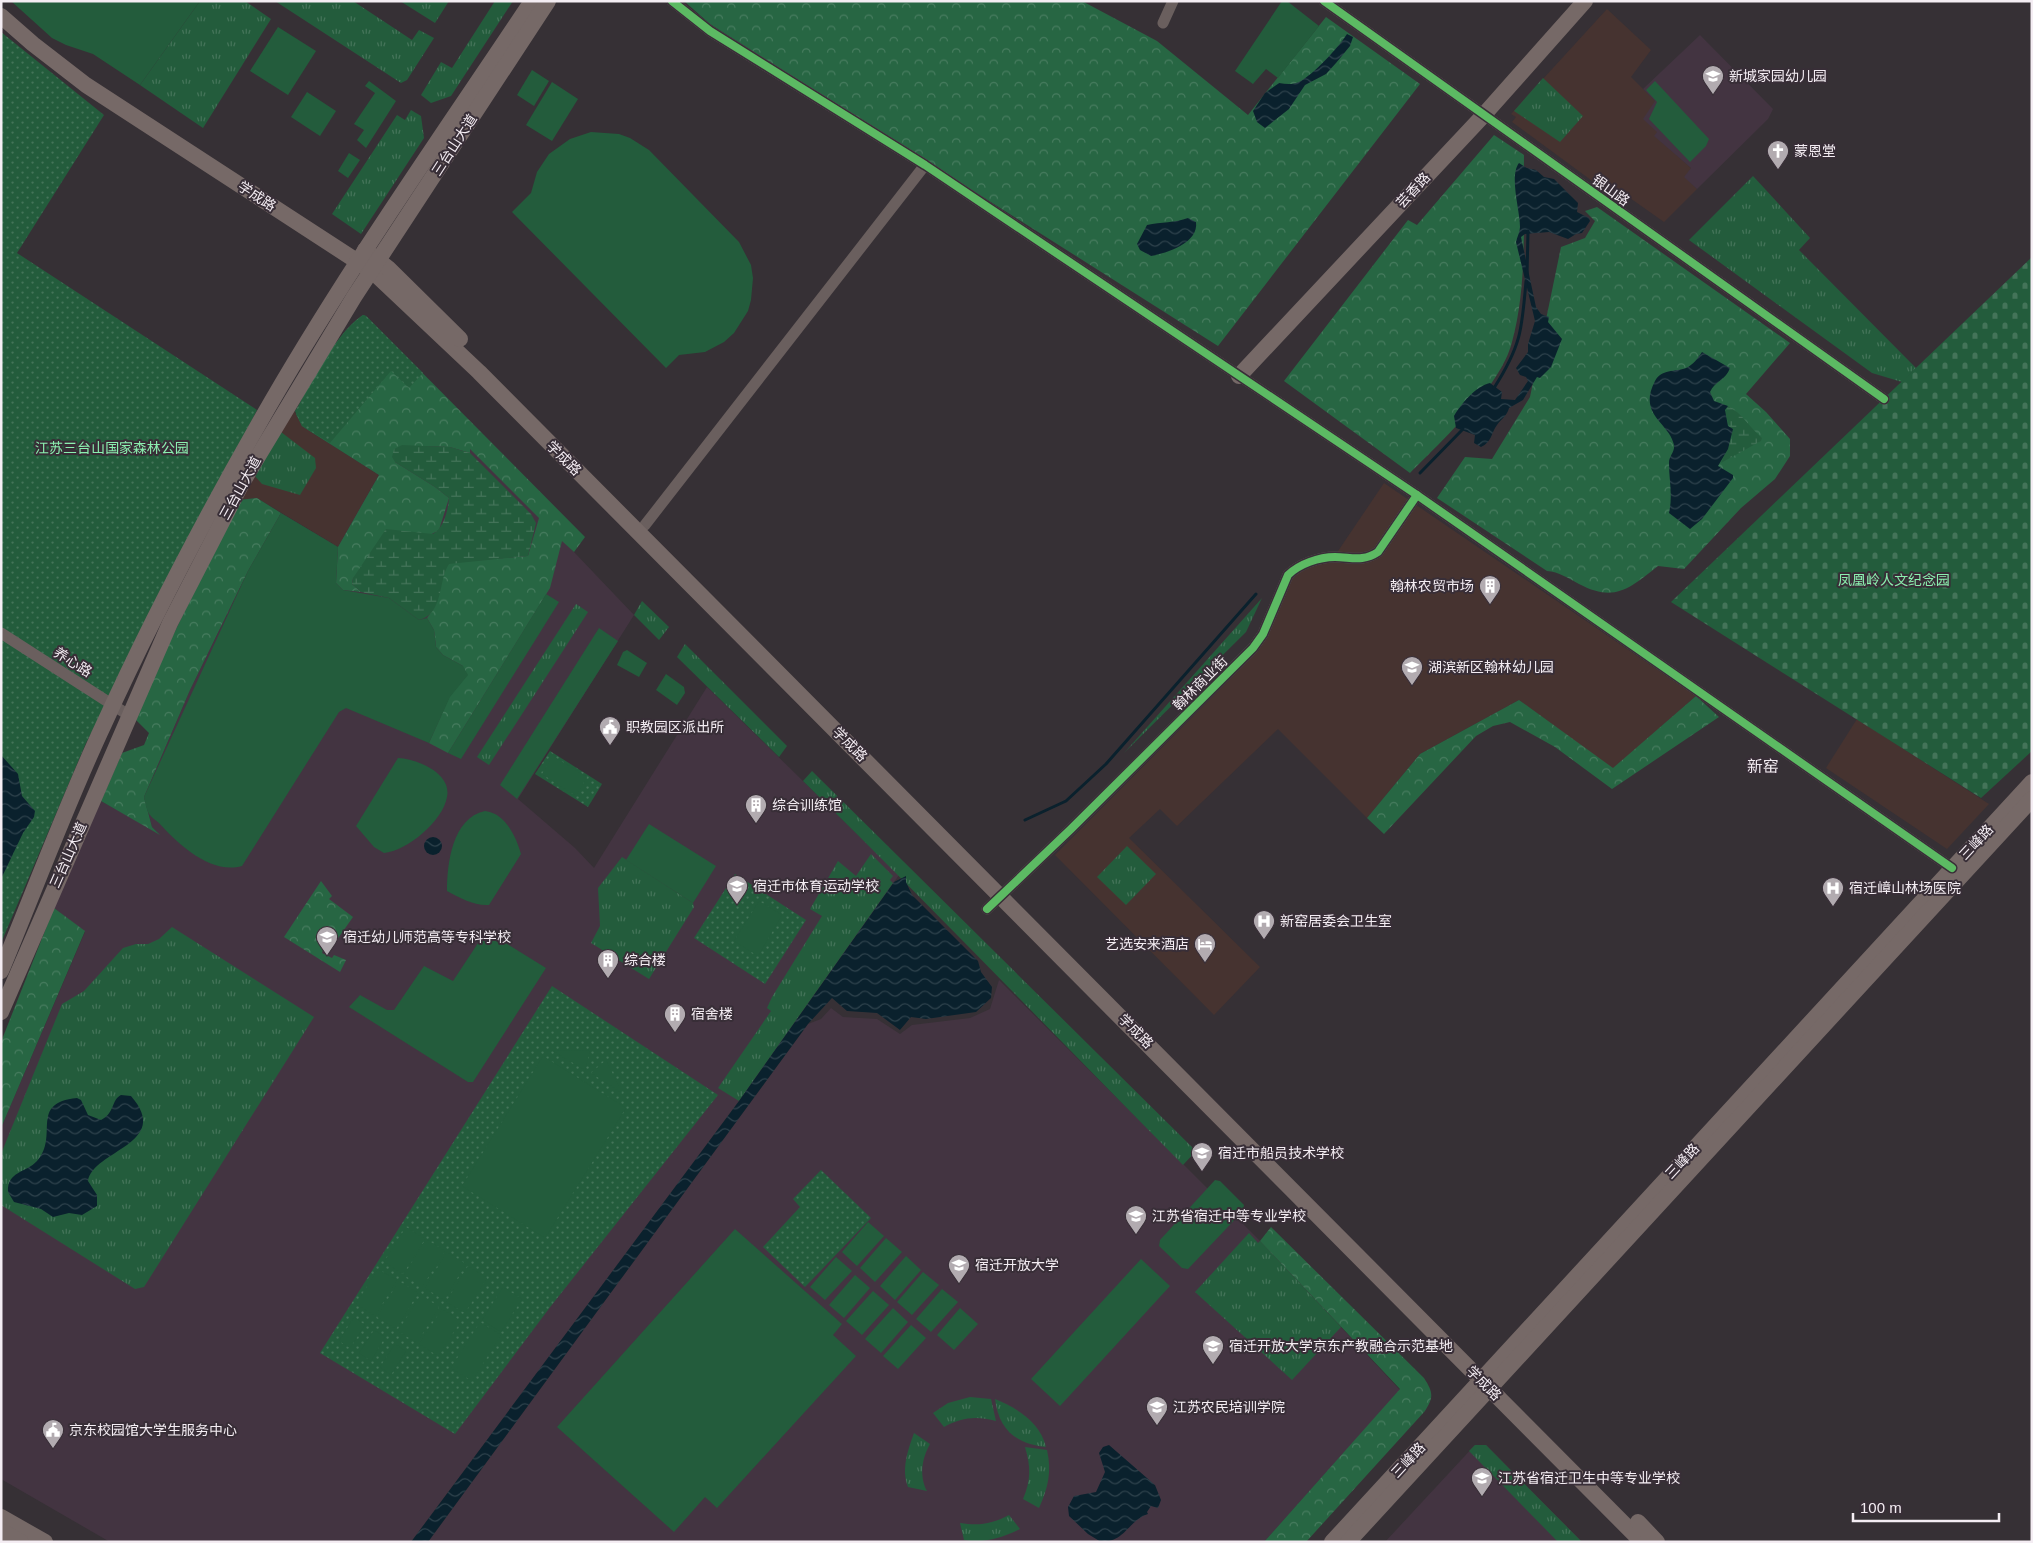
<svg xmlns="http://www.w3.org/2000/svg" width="2033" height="1543" viewBox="0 0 2033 1543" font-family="Arial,'Noto Sans SC',sans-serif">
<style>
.commercial{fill:#463330}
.built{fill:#433441}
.grass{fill:url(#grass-tufts)}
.forest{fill:url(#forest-crowns)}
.wetland{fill:url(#wetland-marsh)}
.cemetery{fill:url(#cemetery-stones)}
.park{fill:url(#park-dots)}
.garden{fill:#235c3c}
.water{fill:url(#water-waves)}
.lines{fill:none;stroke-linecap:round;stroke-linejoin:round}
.stream{stroke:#0a212d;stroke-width:3}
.street{stroke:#6a5f5e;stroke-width:11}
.secondary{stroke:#766967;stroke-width:16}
.cycleway-casing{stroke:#382e37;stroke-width:11}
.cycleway{stroke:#5cba63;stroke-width:8}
.labels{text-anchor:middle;stroke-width:4;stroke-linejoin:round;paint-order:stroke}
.poi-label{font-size:14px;fill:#f4edf3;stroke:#382e37;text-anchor:start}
.street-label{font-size:14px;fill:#f4edf3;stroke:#382e37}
.park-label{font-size:14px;fill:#8befaf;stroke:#382e37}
.quarter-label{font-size:16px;fill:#f4edf3;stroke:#382e37}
</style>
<defs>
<pattern id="grass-tufts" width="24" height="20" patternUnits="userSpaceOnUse" patternTransform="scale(1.25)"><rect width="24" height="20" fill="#235c3c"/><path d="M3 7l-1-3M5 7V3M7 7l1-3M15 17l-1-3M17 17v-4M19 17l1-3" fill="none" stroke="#447459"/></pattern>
<pattern id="forest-crowns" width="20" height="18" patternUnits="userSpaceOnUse" patternTransform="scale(1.25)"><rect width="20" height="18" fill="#276643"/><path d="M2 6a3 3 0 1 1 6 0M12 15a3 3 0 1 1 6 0" fill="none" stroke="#477c5f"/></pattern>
<pattern id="wetland-marsh" width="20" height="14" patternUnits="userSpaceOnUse" patternTransform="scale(1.25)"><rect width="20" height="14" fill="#235c3c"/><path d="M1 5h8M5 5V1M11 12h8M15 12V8" fill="none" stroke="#447459"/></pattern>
<pattern id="cemetery-stones" width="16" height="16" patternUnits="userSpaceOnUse" patternTransform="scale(1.25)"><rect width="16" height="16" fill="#235c3c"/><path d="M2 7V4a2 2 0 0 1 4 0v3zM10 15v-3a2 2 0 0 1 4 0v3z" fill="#447459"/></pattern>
<pattern id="park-dots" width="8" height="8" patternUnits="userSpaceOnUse" patternTransform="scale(1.25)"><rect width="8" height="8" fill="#235c3c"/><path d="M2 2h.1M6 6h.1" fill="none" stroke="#447459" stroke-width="1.8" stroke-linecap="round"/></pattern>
<pattern id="water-waves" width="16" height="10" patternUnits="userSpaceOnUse" patternTransform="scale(1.25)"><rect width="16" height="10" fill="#0a212d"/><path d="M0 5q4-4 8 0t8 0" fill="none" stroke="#2e424c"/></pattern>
</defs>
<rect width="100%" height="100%" fill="#363035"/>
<g class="commercial">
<path d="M1607,9L1651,50L1631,77L1655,101L1657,133L1655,136L1691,168L1685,177L1697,189L1664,222L1603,179L1599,186L1512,122L1516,117L1511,114Z"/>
<path d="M292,406L302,426L308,430L379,475L338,547L257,498L239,500Z"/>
<path d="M1384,483L1696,696L1613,769L1519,700L1420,754L1367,818L1278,729L1177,826L1160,809L1129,838L1260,967L1214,1015L1055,855L1259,650L1289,583L1296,574L1315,565L1332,560Z"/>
<path d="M1857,719L1989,804L1947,849L1826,768Z"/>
</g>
<g class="built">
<path d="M1700,35L1773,109L1768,119L1697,189L1684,177L1691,168L1654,136L1657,132L1643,119L1655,101L1643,89Z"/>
<path d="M391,370L574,552L634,615L518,799L575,848L594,868L707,687L899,875L739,1101L411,1542H110L1,1479V1128L85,932L54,908L101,801L158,833L152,827L144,797L190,690L248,571L281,513L338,547L379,475L330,443Z"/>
<path d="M999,980L1260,1241L1400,1390L1264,1542H428L808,1024L821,1019L831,1008L843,1017L877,1019L900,1034L912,1025L970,1018L990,1009Z"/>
<path d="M1475,1445H1486L1582,1542H1385Z"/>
</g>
<g class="grass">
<path d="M200,1H245L271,19L203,128L140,85Z"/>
<path d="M275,1H353L412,40L419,30L434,38L407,80L401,83Z"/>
<path d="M400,1H449L435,23Z"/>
<path d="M495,1H513L451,96L431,103L421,95L441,62L452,68Z"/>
<path d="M1543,78L1583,116L1560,142L1514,111Z"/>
<path d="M411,110L421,116L424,138L361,234L332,214L397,115L405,120Z"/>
<path d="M1753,176L1810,238L1799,250L1916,368L1902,382L1872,373L1689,240Z"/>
<path d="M281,432L315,458L316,468L300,495L262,484L253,474Z"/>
<path d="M1262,598L1246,632L1124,753Z"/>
<path d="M642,601L669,627L659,640L634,615Z"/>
<path d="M576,604L588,612L489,765L477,757Z"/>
<path d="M685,644L787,746L779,757L677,657Z"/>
<path d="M812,771L1196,1151L1183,1165C1056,1037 932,907 803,781Z"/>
<path d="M1127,846L1156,874L1126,905L1097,877Z"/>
<path d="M871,854L893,876L890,880L893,883L739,1101L718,1088L771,1011L767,1008L772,997L822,916L810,909L838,861L856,876Z"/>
<path d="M622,857L693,903L694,907L649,979L591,943L600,926L598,888Z"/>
<path d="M172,927L314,1017L144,1287L135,1289L1,1205V1154L62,1004L84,991L123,948L136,944H148L159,939Z"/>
<path d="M1249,1233L1258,1243L1260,1241L1341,1327L1292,1380L1195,1292Z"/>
<path d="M970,1397L991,1399L996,1421C977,1416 962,1417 944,1427L933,1413L948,1403Z"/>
<path d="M995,1399C1017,1408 1040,1422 1046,1447C1016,1444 999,1430 995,1399Z"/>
<path d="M914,1433L930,1444C922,1458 919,1476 927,1491L908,1487C901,1469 908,1450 914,1433Z"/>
<path d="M1475,1445H1486L1582,1542H1558L1469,1451Z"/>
<path d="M1025,1447L1047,1450C1052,1472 1048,1488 1039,1508L1023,1499C1031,1480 1031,1467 1025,1447Z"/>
<path d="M1009,1515L1020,1529C1001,1538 985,1543 964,1540L960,1523C979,1526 992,1524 1009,1515Z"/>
</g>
<g class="forest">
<path d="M684,1H1082L1157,41L1248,115L1326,17L1420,84L1218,346L710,24Z"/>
<path d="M1494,135L1524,155C1523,215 1528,284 1512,342C1501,386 1442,441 1410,473L1284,381L1408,220L1417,225Z"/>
<path d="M1597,207L1790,343L1746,394L1766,412L1790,439V456L1775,479L1741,508L1684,569L1658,566C1630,588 1615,603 1579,584C1568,578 1559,572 1547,571L1437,498L1465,457L1492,459L1530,397L1561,247L1585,238L1595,221L1585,211Z"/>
<path d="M363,315L366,316L585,537L574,552L562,541L550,588L448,753L429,743L463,666L443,655L436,647L434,630L427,618C442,600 437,581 449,563L528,556L539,518L470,449V453L450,447L418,446L395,462L435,487L449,498L439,530L353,578L352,584L361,592L343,590L336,583L338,547L379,475L308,430L302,426L296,414C304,389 340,329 363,315Z"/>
<path d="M257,498L281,513L248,571L190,690L144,797L152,827L160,835L101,801L122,753L144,745L149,733L136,720L138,707L239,500Z"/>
<path d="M1696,696L1719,717L1612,789L1555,747L1510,722L1493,726L1476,736L1384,834L1367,818L1420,754L1519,700L1613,768Z"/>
<path d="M321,881L332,896L329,899L353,917L334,944L326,941L322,953L332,958L334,955L346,960L340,972L284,937Z"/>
<path d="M54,908L85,931L1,1128V1042Z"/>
<path d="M1271,1227L1424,1378C1433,1392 1434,1397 1425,1411L1306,1542H1264L1400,1389L1260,1241Z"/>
</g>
<g class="wetland">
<path d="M1728,406C1743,414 1749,427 1762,438L1761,441L1721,463L1732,437L1725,412Z"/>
<path d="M402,445L450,447L470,453L531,514L536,523L528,556L449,564C438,580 444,614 419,620L389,598L361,592L352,584L353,578L386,529L433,534C444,527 448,511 449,498L435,487L395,462L392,457L394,449Z"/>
</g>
<path class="cemetery" d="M2032,257V751L1981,798L1671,602Z"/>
<g class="park">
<path d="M1,32L104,115L17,253L257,410L86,743L1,943Z"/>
<path d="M363,315L366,316L423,373L409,388L391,371L330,443L302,426L295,411L340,338L347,329Z"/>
<path d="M550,751L602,784L588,807L535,774Z"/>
<path d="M735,874L806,920L765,984L694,938Z"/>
<path d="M552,986L718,1095L551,1306L455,1434L320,1353Z"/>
<path d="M821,1170L871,1218L805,1287L763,1247L800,1207L793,1199Z"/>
</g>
<g class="garden">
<path d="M11,1H200L140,85L93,54L66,45L52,38Z"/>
<path d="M1282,1H1287L1319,26L1278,78L1266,69L1253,84L1235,71Z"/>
<path d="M278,27L316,51L288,95L250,71Z"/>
<path d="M532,70L549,81L534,106L517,95Z"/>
<path d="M369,81L396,101L366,148L357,140L364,130L354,124L375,93L365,86Z"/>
<path d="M1655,81L1709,139L1706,146L1690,162L1649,119L1657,102L1646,90Z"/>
<path d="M552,82L578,99L552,141L526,125Z"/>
<path d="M307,92L336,111L320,136L291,117Z"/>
<path d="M591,132L619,134L630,138L649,150L739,242L751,265L753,278L751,300L748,311L734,333L724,342L705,352L679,355L666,368L512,212L531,193L537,172L549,154L570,139Z"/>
<path d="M349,153L360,160L348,178L338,171Z"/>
<path d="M281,513L338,547L336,583L343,590L389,598L419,620L427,618L434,630L436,647L443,655L463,666L468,675L450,697L429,743L346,708L339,712L242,866C211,875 178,844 159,823C155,820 150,816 148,812C146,808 145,801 144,797L248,571Z"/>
<path d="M546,594L559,602L461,759L448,753Z"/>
<path d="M599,628L618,641L517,799L500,785Z"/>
<path d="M627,650L647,663L639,677L617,665L623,652Z"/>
<path d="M666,674L684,687L685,693L677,705L656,690Z"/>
<path d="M553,756L587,777L576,796L542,774Z"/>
<path d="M398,758C417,759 452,773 447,797C443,821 407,851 384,853L374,847L356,826Z"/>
<path d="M485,811C505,813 516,836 521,854L489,905C474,906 460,898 447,891C447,864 452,818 485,811Z"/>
<path d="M649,824L716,866L693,903L626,860Z"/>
<path d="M759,901L782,915L758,956L734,941Z"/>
<path d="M486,931L546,968L473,1082H468L349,1007L360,995L387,1010H394L424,966L453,981Z"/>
<path d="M551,1050L590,1051L585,1070Z"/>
<path d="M543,1056L626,1108L545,1238L462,1186Z"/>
<path d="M606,1060L622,1093L591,1073Z"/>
<path d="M1215,1180L1220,1181L1244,1205L1243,1211L1188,1269L1182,1268L1159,1246L1160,1240Z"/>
<path d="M868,1222L884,1236L857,1266L842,1252Z"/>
<path d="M406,1227L425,1239L403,1274L384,1262Z"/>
<path d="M735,1229L842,1324L833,1335L856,1356L717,1508L705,1497L674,1532L557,1427Z"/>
<path d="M886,1238L902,1252L875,1282L860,1268Z"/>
<path d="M426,1239L445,1251L422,1287L404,1275Z"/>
<path d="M447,1252L466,1264L444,1300L425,1288Z"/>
<path d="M906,1256L921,1270L895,1300L880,1286Z"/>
<path d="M836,1257L852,1271L825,1300L810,1287Z"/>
<path d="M1141,1259L1170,1286L1060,1406L1031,1379Z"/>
<path d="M468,1266L487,1278L465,1313L446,1302Z"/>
<path d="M378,1269L397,1280L375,1316L356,1304Z"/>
<path d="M923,1272L939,1285L912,1315L897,1302Z"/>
<path d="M855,1275L870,1288L844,1318L829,1305Z"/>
<path d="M399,1281L418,1293L396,1329L377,1317Z"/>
<path d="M503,1287L522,1299L501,1332L482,1320Z"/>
<path d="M942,1289L958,1302L931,1332L916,1319Z"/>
<path d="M873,1291L889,1305L862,1335L846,1321Z"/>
<path d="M421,1295L439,1307L417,1343L398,1331Z"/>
<path d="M893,1308L908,1322L881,1353L865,1339Z"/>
<path d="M960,1308L978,1324L954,1350L937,1335Z"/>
<path d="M442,1309L461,1321L438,1356L419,1344Z"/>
<path d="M354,1317L365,1325L350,1348L339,1341Z"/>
<path d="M480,1322L501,1335L472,1381L451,1368Z"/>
<path d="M911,1325L926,1338L898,1369L883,1356Z"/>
<path d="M374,1330L385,1337L371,1361L359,1353Z"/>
<path d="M395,1344L406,1351L391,1375L380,1367Z"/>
</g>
<g class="water">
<path d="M1347,34L1353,37L1350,46L1336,63L1326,74L1305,85L1289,109L1265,128L1257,122L1253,111L1265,93L1279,83C1286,84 1292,85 1299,82C1313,75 1339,47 1347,34Z"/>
<path d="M1519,163L1527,168L1536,170L1544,177L1554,179L1578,203L1577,212L1589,218L1590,221L1582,233L1576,234L1568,239L1549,232L1525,234L1521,237L1536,307L1541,314L1549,317L1548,322L1562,339L1551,367L1540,378L1537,377L1523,400L1509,408C1507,416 1502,418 1497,425C1491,433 1492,442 1481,447L1474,443L1475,435L1456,428L1454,416C1461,404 1476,386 1490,383L1502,392L1501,399L1515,400L1528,381L1526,377L1520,375L1516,368L1528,352V344L1535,321L1516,242C1517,237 1520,232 1520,227C1520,210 1509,176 1519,163Z"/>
<path d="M1188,218L1196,222C1199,243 1167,253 1151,256L1140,250L1137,244L1147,225C1161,222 1175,223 1188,218Z"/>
<path d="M1702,352L1730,368C1726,380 1715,381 1710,392L1714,401L1728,406L1725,410L1728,426L1733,429L1728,449L1718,466L1733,475V478L1702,519L1690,529L1669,513C1673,496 1669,480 1669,463C1669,456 1675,452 1674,445C1670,423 1637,415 1655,381C1661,369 1675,372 1686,368C1693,365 1698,358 1702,352Z"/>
<path d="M1,755L18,774L22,796L35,811L34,817L23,833L1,879Z"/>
<circle cx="433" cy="846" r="9"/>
<path d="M906,876V882L912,895L978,961L981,972L992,987L991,998L976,1012L926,1019L911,1017L900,1030L877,1013L847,1011L832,998L808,1024L428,1542H411L739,1101L894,882Z"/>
<path d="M121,1095L131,1096C173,1144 93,1150 88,1181L97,1195V1206L82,1215L69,1213L53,1217L41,1209L14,1202L8,1192C7,1171 26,1173 37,1161C60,1136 28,1103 77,1098L81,1100L88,1115L101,1120C115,1113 111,1100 121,1095Z"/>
<path d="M1109,1445L1155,1485L1161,1500L1158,1508L1151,1506L1147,1512L1148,1514C1128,1521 1125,1542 1101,1542L1088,1534L1069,1516L1068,1507L1074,1496L1096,1492L1105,1472L1099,1453L1103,1447Z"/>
</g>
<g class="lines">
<g class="stream">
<path d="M1527,275L1528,231"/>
<path d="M1494,388C1521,346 1522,330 1526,281"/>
<path d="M1420,473L1463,429"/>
<path d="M1025,820L1066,801L1106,764L1256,594"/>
</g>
<g class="street">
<path d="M672,1L710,31L925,165L1417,495L1952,868"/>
<path d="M1324,1L1884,399"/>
<path d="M1163,23L1173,1"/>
<path d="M645,525L925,165"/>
<path d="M1,633L130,716"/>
<path d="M987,909L1071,829L1253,648L1263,634L1288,575C1299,564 1319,557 1335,557C1351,557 1363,562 1378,552L1417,495"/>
</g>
<g class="secondary">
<path d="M1,16L33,44L86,85L372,271L479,372L1642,1542"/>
<path d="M365,250L388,268L460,339"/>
<path d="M1239,376L1481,118L1585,1"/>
<path d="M1,971C35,889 66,805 104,724C150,623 202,524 257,427C340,280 438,142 532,1"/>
<path d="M1,1012L170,623L242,483L354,297L548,1"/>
<path d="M1,1517L45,1542"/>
<path d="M1638,1522L1657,1542"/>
<path d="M1,1531L21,1542"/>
<path d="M1332,1542L2032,782"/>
<path d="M1348,1542L2032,799"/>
</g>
<g class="cycleway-casing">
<g id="cycleway">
<path d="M672,1L710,31L925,165L1417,495L1952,868"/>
<path d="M1324,1L1884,399"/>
<path d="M987,909L1071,829L1253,648L1263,634L1288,575C1299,564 1319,557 1335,557C1351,557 1363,562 1378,552L1417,495"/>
</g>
</g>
<use href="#cycleway" class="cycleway"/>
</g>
<defs>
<g id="school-pin" transform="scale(1.125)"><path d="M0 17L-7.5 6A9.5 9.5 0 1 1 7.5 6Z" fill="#b2abb0" stroke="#382e37"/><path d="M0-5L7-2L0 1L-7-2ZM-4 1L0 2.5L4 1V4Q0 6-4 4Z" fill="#fff"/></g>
<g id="church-pin" transform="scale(1.125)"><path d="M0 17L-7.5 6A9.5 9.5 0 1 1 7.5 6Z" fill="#b2abb0" stroke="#382e37"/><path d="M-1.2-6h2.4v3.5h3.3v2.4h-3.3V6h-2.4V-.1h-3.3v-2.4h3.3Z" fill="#fff"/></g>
<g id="building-pin" transform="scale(1.125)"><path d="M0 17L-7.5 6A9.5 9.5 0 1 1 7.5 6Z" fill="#b2abb0" stroke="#382e37"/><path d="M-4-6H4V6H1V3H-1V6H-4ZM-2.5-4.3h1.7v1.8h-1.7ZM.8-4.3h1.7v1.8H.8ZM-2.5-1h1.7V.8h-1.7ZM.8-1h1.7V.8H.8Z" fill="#fff"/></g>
<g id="civic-pin" transform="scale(1.125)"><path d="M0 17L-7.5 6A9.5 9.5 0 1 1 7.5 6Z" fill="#b2abb0" stroke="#382e37"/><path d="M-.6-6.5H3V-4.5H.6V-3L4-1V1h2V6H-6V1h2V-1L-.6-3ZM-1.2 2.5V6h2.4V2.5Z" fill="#fff"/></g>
<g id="hospital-pin" transform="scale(1.125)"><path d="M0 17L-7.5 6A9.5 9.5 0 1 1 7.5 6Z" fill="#b2abb0" stroke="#382e37"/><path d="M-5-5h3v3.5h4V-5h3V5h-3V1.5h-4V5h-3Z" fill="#fff"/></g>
<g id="university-pin" transform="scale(1.125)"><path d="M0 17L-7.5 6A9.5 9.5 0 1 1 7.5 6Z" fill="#b2abb0" stroke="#382e37"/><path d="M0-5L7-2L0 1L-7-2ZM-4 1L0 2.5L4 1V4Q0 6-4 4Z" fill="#fff"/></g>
<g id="hotel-pin" transform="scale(1.125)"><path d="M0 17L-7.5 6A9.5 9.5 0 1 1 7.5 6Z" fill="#b2abb0" stroke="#382e37"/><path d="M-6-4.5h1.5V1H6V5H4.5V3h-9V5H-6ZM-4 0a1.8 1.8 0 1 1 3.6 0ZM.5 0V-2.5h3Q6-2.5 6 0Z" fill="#fff"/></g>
</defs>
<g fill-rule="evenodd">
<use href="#school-pin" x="1713" y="76"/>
<use href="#church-pin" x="1778" y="151"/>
<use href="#building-pin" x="1490" y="586"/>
<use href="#school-pin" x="1412" y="667"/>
<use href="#civic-pin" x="610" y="727"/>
<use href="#building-pin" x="756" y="805"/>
<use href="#school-pin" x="737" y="886"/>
<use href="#hospital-pin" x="1833" y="888"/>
<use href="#hospital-pin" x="1264" y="921"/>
<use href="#university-pin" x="327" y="937"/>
<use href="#hotel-pin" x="1205" y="944"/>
<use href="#building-pin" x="608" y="960"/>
<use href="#building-pin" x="675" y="1014"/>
<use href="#school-pin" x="1202" y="1153"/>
<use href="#school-pin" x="1136" y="1216"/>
<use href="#university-pin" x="959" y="1265"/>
<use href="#university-pin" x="1213" y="1346"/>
<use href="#university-pin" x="1157" y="1407"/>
<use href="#civic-pin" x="53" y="1430"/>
<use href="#school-pin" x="1482" y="1478"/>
</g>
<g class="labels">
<g class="poi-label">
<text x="1729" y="81">新城家园幼儿园</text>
<text x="1794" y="156">蒙恩堂</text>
<text x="1474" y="591" text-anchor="end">翰林农贸市场</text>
<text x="1428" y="672">湖滨新区翰林幼儿园</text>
<text x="626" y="732">职教园区派出所</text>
<text x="772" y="810">综合训练馆</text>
<text x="753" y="891">宿迁市体育运动学校</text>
<text x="1849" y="893">宿迁嶂山林场医院</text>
<text x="1280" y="926">新窑居委会卫生室</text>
<text x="343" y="942">宿迁幼儿师范高等专科学校</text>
<text x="1189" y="949" text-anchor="end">艺选安来酒店</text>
<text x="624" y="965">综合楼</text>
<text x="691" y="1019">宿舍楼</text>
<text x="1218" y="1158">宿迁市船员技术学校</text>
<text x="1152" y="1221">江苏省宿迁中等专业学校</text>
<text x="975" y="1270">宿迁开放大学</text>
<text x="1229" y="1351">宿迁开放大学京东产教融合示范基地</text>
<text x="1173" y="1412">江苏农民培训学院</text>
<text x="69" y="1435">京东校园馆大学生服务中心</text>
<text x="1498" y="1483">江苏省宿迁卫生中等专业学校</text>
</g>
<g class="street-label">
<text transform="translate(454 145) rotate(-57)" y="5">三台山大道</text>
<text transform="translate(1413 190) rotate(-47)" y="5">芸香路</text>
<text transform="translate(1611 190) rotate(36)" y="5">银山路</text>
<text transform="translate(257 196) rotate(33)" y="5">学成路</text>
<text transform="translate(564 458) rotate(45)" y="5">学成路</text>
<text transform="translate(240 488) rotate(-61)" y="5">三台山大道</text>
<text transform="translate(73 662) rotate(32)" y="5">养心路</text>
<text transform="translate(1200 683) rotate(-45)" y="5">翰林商业街</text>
<text transform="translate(850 744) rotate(45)" y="5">学成路</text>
<text transform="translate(1976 842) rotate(-47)" y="5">三峰路</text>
<text transform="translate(68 855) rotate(-66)" y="5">三台山大道</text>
<text transform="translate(1136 1031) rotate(45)" y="5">学成路</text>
<text transform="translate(1682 1161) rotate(-47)" y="5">三峰路</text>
<text transform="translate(1484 1383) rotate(45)" y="5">学成路</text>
<text transform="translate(1408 1460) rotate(-47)" y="5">三峰路</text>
</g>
<g class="park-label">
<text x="112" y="453">江苏三台山国家森林公园</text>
<text x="1894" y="585">凤凰岭人文纪念园</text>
</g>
<g class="quarter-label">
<text x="1763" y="772">新窑</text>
</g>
</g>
<rect width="2033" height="1543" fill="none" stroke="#f4edf3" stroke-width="5"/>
<path d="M1853 1513v8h146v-8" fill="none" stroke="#f4edf3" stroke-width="2.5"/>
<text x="1860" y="1513" font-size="15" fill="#f4edf3" stroke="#382e37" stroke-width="4" paint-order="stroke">100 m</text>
</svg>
